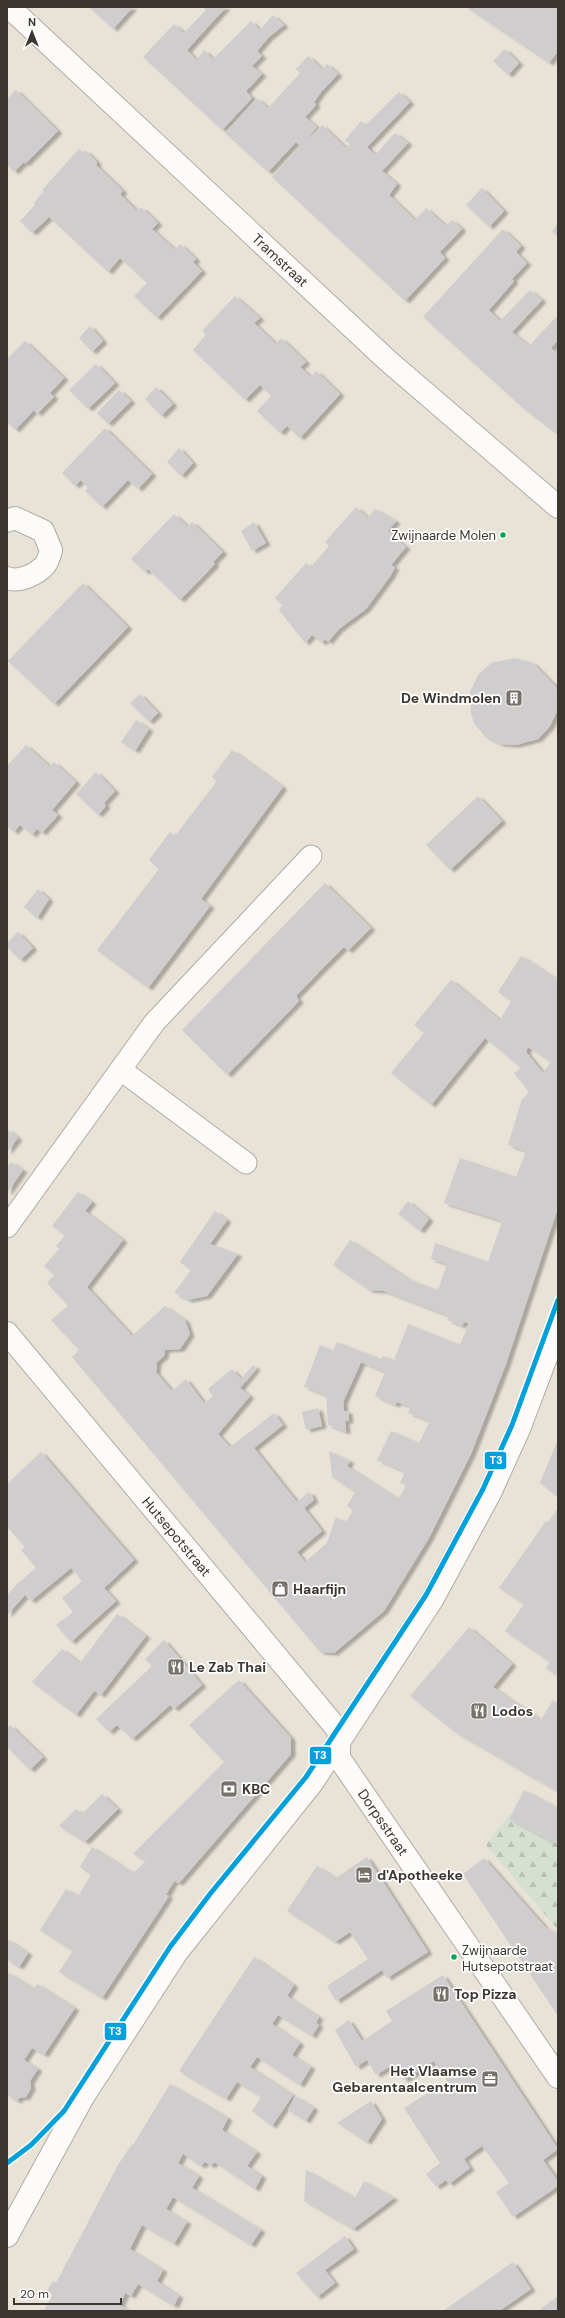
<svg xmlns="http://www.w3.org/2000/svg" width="565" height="2318" viewBox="0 0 565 2318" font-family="'DM Sans',sans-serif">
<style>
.forest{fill:url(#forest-firs)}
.building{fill:#cfcdcd;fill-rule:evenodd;filter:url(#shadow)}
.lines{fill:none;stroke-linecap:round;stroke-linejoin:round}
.lane-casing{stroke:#b0aca3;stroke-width:23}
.street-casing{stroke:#b0aca3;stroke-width:24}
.secondary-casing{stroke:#b0aca3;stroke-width:24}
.lane{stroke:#fcfbf9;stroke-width:21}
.street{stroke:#fcfbf9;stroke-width:22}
.secondary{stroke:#fcfbf9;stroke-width:22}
.tram-1-casing{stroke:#fff;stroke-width:8}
.tram-1{stroke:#03a0d9;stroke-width:5}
.bus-dot{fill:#00a651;stroke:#fff;stroke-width:1.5}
.labels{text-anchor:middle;stroke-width:3.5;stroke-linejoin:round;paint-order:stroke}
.bus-label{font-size:13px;fill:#3b362f;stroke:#fff;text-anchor:end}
.street-label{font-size:14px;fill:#3b362f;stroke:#fff}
.poi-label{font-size:14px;font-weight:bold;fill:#3b362f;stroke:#fff;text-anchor:start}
.line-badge{stroke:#fff;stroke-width:1.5}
.badge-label{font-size:11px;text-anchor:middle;font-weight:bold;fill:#fff}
</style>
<defs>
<pattern id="forest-firs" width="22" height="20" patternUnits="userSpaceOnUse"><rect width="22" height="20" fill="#d6e0d2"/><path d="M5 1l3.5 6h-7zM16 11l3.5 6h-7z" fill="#b9c1b5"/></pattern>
<filter id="shadow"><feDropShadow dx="4.5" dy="2.5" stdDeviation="1" flood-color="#0004"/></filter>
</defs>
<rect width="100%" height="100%" fill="#e8e2d7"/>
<path class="forest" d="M509,1815L558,1841V1930L486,1845Z"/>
<g class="building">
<path d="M89,7H133L113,29Z"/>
<path d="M203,7H226L187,50L197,60L204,50L213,59L251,21L260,30L273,15L284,25L269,37L257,51L262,56L252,66L262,74L246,91L252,98L222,130L143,57L174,24L184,33L206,10Z"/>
<path d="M466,7H558V51L549,63Z"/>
<path d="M505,49L519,63L508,75L493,61Z"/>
<path d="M308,56L322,69L327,64L338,74L321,92L314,102L316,105L305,117L317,127L304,143L322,125L346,148L350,144L345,140L361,121L365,126L399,92L410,102L367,147L375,155L395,133L408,143L382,171L397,184L389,195L415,220L426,208L446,226L452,220L462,229L440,252L445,258L405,301L272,177L301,146L296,142L268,172L225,133L257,98L268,108L300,73L296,69Z"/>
<path d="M16,90L58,131L25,164L24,162L14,172L9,166L7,168V99Z"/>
<path d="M79,149L82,152L86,151L97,162L96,165L123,191L120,194L136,210L142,208L158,223L152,229L175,250L180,244L196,259L193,262L202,271L157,318L134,296L147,283L120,258L108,272L49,217L32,233L20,221L35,205L34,203L44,191L42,190Z"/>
<path d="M482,188L504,211L489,227L466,205Z"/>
<path d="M558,222V236L552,232Z"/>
<path d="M503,229L521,246L516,252L527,263L512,279L514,281L489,310L500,321L530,290L542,300L512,332L529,346L556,317L558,318V340L551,348L558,354V435L523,408L423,317Z"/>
<path d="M235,296L260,318L254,323L276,344L281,338L306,362L300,367L311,377L316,371L340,394L300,438L287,426L280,433L257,411L271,396L260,385L245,400L193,350L206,335L202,331Z"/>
<path d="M90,326L103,341L92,352L79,338Z"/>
<path d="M25,341L64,378L50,393L54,397L37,414L34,410L15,430L7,422V359Z"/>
<path d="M96,364L115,383L88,409L69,390Z"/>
<path d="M156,387L173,404L161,416L145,399Z"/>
<path d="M119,390L131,401L108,424L97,413Z"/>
<path d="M105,428L152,474L138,489L128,480L102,507L85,491L88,488L81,480L75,486L62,473Z"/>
<path d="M179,448L193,463L181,476L167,462Z"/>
<path d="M356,507L368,518L375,509L396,521L388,531L406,547L391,565L395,567L391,575L366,609L339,629L328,642L325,639L322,643L312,635L305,643L279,610L282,605L275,598L306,563L311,567L329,546L325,542Z"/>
<path d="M174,514L188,527L192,522L223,552L213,562L215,564L180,600L148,569L145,572L131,559Z"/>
<path d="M254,522L266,543L252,551L241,531Z"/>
<path d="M83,583L128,627L54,704L8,661Z"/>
<path d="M515,658L533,663L556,687L558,713H556L550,726L538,739L516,745L500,744L485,737L474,723L471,713L470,692L478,675L491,663Z"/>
<path d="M140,694L158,713L149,722L130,703Z"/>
<path d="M136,720L149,729L135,751L121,742Z"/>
<path d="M26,745L50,767L54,762L76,782L52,810L58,815L42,833L37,829L32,835L20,825L14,832L7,826V766Z"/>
<path d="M232,750L283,787L201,899L210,906L148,988L97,950L159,869L149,860L170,832L175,836L217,781L212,777Z"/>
<path d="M96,772L115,791L104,803L106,806L98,815L76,794Z"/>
<path d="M478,796L502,821L450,870L426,845Z"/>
<path d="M325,883L371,928L348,951L344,947L321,970L296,996L299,1001L227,1075L182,1030Z"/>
<path d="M38,889L49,899L37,918L24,907Z"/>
<path d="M18,932L33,948L20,960L7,947V943Z"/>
<path d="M521,956L558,980V1208L506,1364L471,1454L429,1538L384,1611L334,1653L320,1652L72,1357L79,1350L51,1320L68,1306L47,1283L54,1275L44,1266L59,1249L56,1246L65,1235L52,1226L78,1192L92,1202L85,1211L123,1240L87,1287L132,1336L165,1306L185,1320L190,1334L180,1349L165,1350L164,1356L157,1362L156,1372L172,1391L186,1379L204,1403L213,1396L208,1389L232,1369L241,1379L253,1365L256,1368L240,1388L250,1396L218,1434L230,1447L274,1413L283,1425L254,1448L297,1502L309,1492L311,1494L314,1500L304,1508L322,1531L297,1552L305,1562L327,1543L336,1517L346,1523L353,1510L347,1506L355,1492L332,1477L329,1451L350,1461L347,1466L398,1499L407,1485L400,1483L405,1472L377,1460L391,1431L419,1443L430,1421L408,1413L411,1407L397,1402L395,1405L375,1396L385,1372L361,1362L343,1402L344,1411H348L349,1421H345L346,1432L328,1425L326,1395L304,1387L320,1345L333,1351L337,1342L381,1359L383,1356L394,1360L408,1324L460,1345L469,1323L464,1322L462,1326L447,1320L449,1316L384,1291L369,1290L333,1265L350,1240L410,1280L438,1290L447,1264L431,1259L435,1243L488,1262L502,1221L444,1203L460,1158L516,1177L526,1151L508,1145L522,1099L529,1092L514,1073L521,1068L485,1038L431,1105L391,1073L424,1033L414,1025L451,980L500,1020L511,1001L498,992ZM528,1047L551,1062L543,1073L526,1052Z"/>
<path d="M7,1129L18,1138L7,1152Z"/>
<path d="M11,1162L23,1170L7,1193V1167Z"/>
<path d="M408,1201L429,1219L420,1231L398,1214Z"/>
<path d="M215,1211L227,1220L210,1244L238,1254L207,1296L188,1300L174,1293L191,1270L180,1262Z"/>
<path d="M318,1408L322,1426L306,1430L302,1412Z"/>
<path d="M558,1439V1497L540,1483Z"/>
<path d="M41,1452L134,1560L104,1588L116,1601L71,1642L56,1625L73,1612L62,1598L82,1581L71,1568L31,1601L25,1595L7,1615V1595L17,1584L36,1568L21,1550L25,1547L7,1527V1484Z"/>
<path d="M558,1508L557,1626L558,1677L546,1668L550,1662L505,1631L524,1604L499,1588L546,1521L548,1522Z"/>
<path d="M117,1614L146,1636L101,1695L94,1691L76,1715L32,1682L62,1649L80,1663Z"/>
<path d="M469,1627L512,1664L493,1687L541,1720L553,1700L558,1703V1792L455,1732L410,1696Z"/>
<path d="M164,1640L202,1685L174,1709L170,1705L132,1739L117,1725L109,1732L96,1719L152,1666L145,1659Z"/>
<path d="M239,1680L291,1738V1754L179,1883L174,1881L166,1895L169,1896L102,1998L59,1972L73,1951L40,1930L66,1889L78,1896L91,1875L80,1867L92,1847L133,1873L146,1861L133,1854L224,1762L189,1725Z"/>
<path d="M10,1725L43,1757L30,1770L7,1747V1729Z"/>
<path d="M524,1790L558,1808V1845L509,1819Z"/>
<path d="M102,1794L118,1809L85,1842L59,1826L76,1809L82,1814Z"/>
<path d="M367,1857L428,1952L387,1978L382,1970L336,2001L327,1986L368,1959L350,1932L335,1942L287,1911L317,1866L336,1878Z"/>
<path d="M484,1858L545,1927L558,1934V2016L463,1874Z"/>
<path d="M7,1939L28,1953L19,1967L7,1960Z"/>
<path d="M254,1957L294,1985L287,1996L319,2017L316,2023L319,2025L312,2036L278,2015L272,2024L300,2043L292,2055L311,2067L300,2085L257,2057L250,2067L293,2095L272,2126L252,2111L261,2097L237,2082L226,2099L179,2071Z"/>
<path d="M7,1972L34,1989L37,1984L75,2008L44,2055L32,2048L24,2060L38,2069L30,2081L31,2088L26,2097L19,2098L17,2101L7,2095Z"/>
<path d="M443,1975L558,2149L543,2160L558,2181V2186L513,2217L496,2192L509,2183L482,2146L464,2159L470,2168L449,2184L446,2180L436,2187L426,2174L440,2163L404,2108L447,2081L434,2061L404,2080L394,2064L376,2075L367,2060L356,2067L335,2030L349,2020L362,2041L392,2021L386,2011Z"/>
<path d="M170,2084L228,2118L222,2130L257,2152L247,2166L262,2176L255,2189L214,2162L211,2166L205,2162L201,2166L183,2154L178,2163L199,2176L192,2188L261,2230L251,2245L173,2197L166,2209L187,2222L174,2244L142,2225L130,2249L163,2270L157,2281L179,2296L174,2306L138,2284L131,2296L125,2293L120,2305L130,2311H40L41,2309L44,2310L53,2294L47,2291L53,2281L56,2283L118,2165L132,2144L133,2145Z"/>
<path d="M295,2096L314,2108L306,2121L288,2110Z"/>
<path d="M371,2101L382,2119L367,2142L337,2123Z"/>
<path d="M306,2170L355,2198L364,2181L394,2198L353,2229L304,2201Z"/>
<path d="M345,2236L354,2249L325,2270L335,2283L317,2297L296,2273Z"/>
<path d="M513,2262L531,2289L499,2311H443Z"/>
<path d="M558,2296V2311H538Z"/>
</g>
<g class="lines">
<g class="lane-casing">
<g id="lane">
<path d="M121,1070L246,1163"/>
<path d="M7,1227L154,1023L311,856"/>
</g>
</g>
<g class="street-casing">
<g id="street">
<path d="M7,521L15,518L43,531L51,550C50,554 48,561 45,565C37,574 19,583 7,578"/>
<path id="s1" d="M339,1743V1758L558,2077"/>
</g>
</g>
<g class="secondary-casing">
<g id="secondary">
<path id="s2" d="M9,7L387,360L558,507"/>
<path id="s3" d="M7,1333L338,1730L339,1743"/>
<path d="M7,2236L83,2097L177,1952L312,1783L432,1600L490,1493L519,1429L558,1326"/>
</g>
</g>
<use href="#lane" class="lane"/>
<use href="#street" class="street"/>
<use href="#secondary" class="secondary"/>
<g class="tram-1-casing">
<path id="tram-1" d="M7,2163L31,2145L64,2111L170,1947L210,1894L306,1777L426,1595L483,1489L512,1425L558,1300"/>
</g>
<use href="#tram-1" class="tram-1"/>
</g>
<defs>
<g id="building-square" transform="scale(0.9)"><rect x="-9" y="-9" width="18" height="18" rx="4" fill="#78726a" stroke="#fff"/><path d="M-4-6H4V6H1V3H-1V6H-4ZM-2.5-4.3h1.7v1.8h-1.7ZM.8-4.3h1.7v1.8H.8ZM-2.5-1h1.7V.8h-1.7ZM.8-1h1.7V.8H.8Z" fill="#fff"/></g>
<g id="shop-square" transform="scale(0.9)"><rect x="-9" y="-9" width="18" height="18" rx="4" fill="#78726a" stroke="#fff"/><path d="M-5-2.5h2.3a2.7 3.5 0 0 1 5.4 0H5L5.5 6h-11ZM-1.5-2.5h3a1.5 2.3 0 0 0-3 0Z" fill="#fff"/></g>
<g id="restaurant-square" transform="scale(0.9)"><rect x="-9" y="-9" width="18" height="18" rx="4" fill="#78726a" stroke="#fff"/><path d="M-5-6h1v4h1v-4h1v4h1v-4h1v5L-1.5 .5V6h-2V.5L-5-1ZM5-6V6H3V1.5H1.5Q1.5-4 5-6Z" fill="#fff"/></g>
<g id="bank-square" transform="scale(0.9)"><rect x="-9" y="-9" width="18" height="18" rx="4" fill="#78726a" stroke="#fff"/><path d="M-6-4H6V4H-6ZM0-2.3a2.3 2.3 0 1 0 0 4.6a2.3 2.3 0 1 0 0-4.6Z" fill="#fff"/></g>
<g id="hotel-square" transform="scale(0.9)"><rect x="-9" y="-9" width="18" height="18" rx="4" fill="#78726a" stroke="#fff"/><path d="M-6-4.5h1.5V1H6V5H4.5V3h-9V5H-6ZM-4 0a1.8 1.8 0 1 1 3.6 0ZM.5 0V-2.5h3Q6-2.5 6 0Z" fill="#fff"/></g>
<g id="office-square" transform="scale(0.9)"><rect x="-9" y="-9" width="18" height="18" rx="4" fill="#78726a" stroke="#fff"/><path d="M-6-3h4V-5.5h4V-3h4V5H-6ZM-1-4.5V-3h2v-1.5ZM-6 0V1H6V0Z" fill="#fff"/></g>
</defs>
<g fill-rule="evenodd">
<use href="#building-square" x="514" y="698"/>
<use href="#shop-square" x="280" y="1589"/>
<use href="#restaurant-square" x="176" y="1667"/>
<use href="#restaurant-square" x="479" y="1711"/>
<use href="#bank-square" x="229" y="1789"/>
<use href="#hotel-square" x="364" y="1875"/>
<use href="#restaurant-square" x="441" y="1994"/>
<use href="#office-square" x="490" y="2079"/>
</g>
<g class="bus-dot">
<circle cx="503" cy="535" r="3.5"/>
<circle cx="454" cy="1957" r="3.5"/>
</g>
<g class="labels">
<g class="bus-label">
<text x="496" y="540">Zwijnaarde Molen</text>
<text x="462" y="1955" text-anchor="start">Zwijnaarde<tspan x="462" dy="16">Hutsepotstraat</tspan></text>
</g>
<g class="street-label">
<text dy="5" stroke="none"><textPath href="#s2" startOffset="371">Tramstraat</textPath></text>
<text dy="5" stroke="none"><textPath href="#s3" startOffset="265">Hutsepotstraat</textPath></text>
<text dy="5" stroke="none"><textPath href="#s1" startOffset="93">Dorpsstraat</textPath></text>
</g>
<g class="poi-label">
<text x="501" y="703" text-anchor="end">De Windmolen</text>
<text x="293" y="1594">Haarfijn</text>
<text x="189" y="1672">Le Zab Thai</text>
<text x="492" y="1716">Lodos</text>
<text x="242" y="1794">KBC</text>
<text x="377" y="1880">d'Apotheeke</text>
<text x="454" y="1999">Top Pizza</text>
<text x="477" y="2076" text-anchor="end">Het Vlaamse<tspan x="477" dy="16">Gebarentaalcentrum</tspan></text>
</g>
</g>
<g class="line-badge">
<rect x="484" y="1451" width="23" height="19" rx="4" fill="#03a0d9"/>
<rect x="309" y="1746" width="23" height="19" rx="4" fill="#03a0d9"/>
<rect x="104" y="2022" width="23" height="19" rx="4" fill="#03a0d9"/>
</g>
<g class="badge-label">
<text x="496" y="1464">T3</text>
<text x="320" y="1759">T3</text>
<text x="115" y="2035">T3</text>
</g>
<rect width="565" height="2318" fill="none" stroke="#3b362f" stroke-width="16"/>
<g transform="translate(32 32)" stroke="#ffffff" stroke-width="3" paint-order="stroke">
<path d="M0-3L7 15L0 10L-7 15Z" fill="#3b362f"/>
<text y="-6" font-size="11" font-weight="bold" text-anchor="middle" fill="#3b362f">N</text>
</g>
<path d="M14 2298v6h107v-6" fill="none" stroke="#3b362f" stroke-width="2"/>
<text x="20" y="2298" font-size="12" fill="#3b362f" stroke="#ffffff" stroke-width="3" paint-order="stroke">20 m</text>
</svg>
